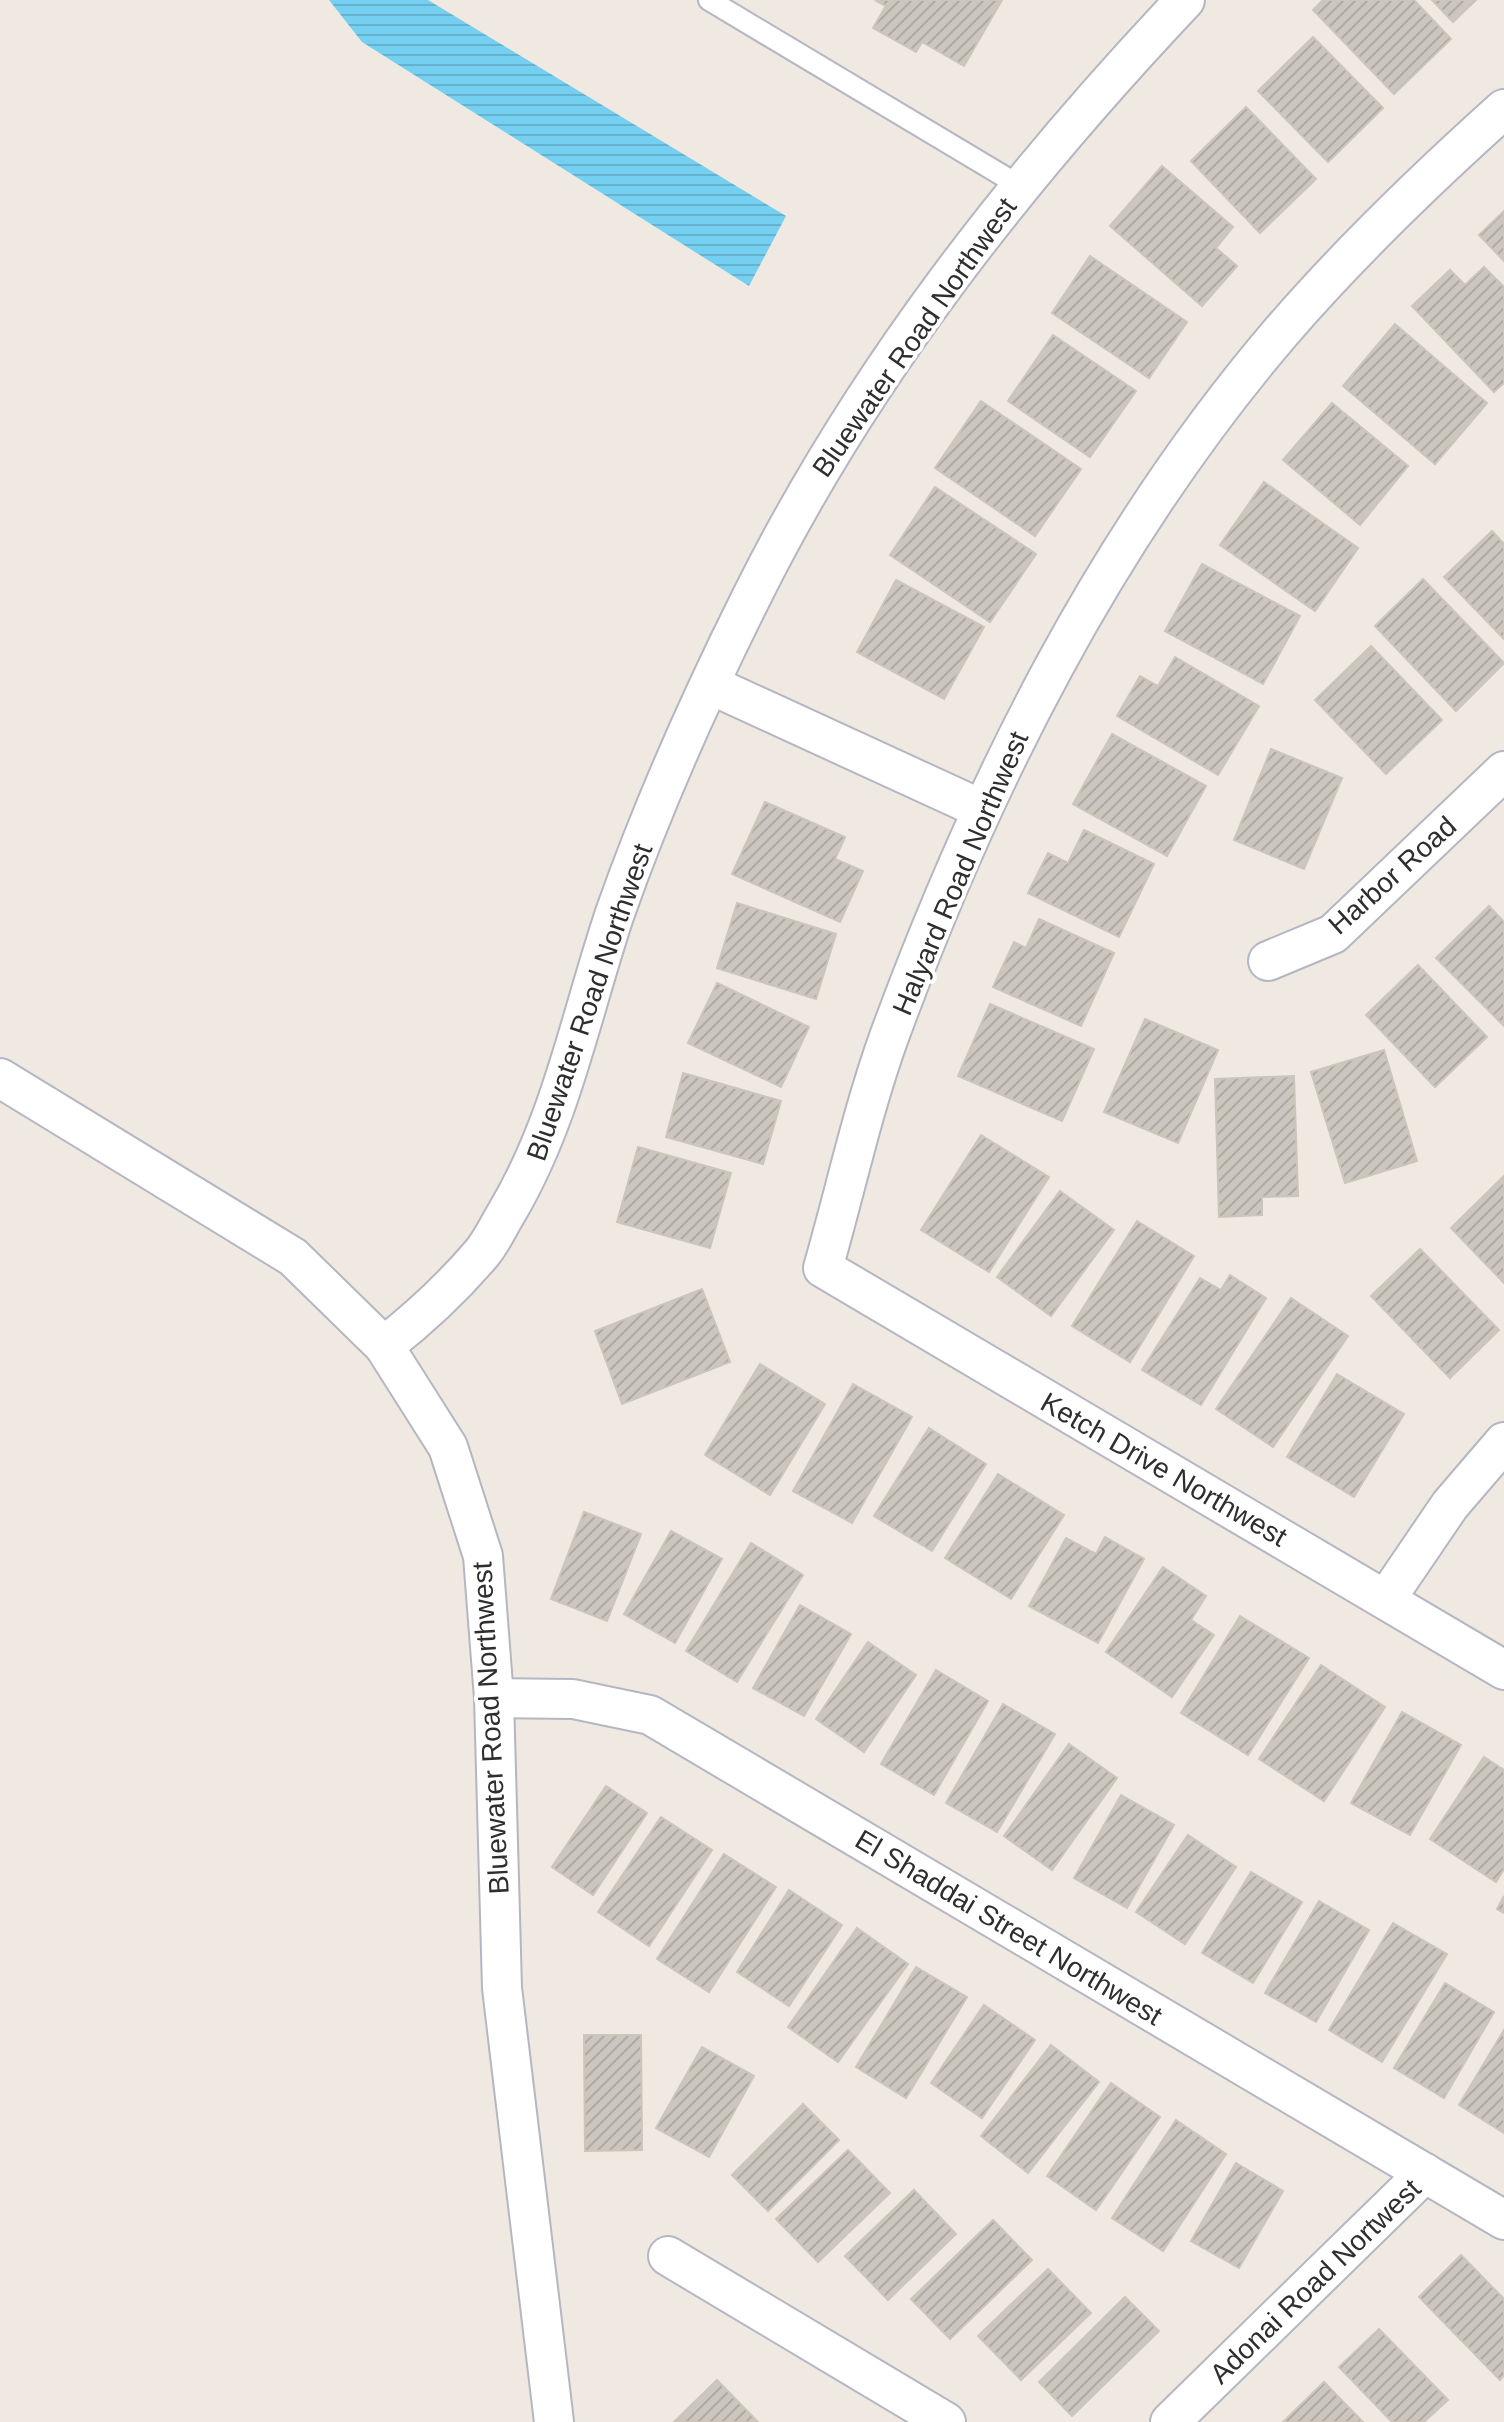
<svg xmlns="http://www.w3.org/2000/svg" width="1504" height="2422" viewBox="0 0 1504 2422" font-family="Arial,sans-serif">
<style>
.water{fill:url(#water-rules)}
.building{fill:url(#building-hatch);stroke:#cbc5ba;stroke-width:2}
.lines{fill:none;stroke-linecap:round;stroke-linejoin:round}
.service-casing{stroke:#b4b7c1;stroke-width:24}
.minor-casing{stroke:#b4b7c1;stroke-width:42}
.service{stroke:#fff;stroke-width:20}
.minor{stroke:#fff;stroke-width:38}
.labels{text-anchor:middle;stroke-width:8;stroke-linejoin:round;paint-order:stroke}
.street-label{font-size:28px;fill:#2e2e2e;stroke:#fff}
</style>
<defs>
<pattern id="water-rules" width="6" height="5" patternUnits="userSpaceOnUse" patternTransform="scale(2)"><rect width="6" height="5" fill="#75cff0"/><path d="M0 2.5h6" fill="none" stroke="#66b2ce"/></pattern>
<pattern id="building-hatch" width="6" height="6" patternUnits="userSpaceOnUse" patternTransform="scale(2)"><rect width="6" height="6" fill="#cbc7bf"/><path d="M-1 1l2-2M0 6l6-6M5 7l2-2" fill="none" stroke="#afaba4"/></pattern>
</defs>
<rect width="100%" height="100%" fill="#efe9e1"/>
<path class="water" d="M329,0H428L786,216L749,286L362,42Z"/>
<g class="building">
<path d="M875,0H1002L964,66L922,42L916,52L873,28L886,6Z"/>
<path d="M1323,0H1414L1451,39L1394,94L1313,10Z"/>
<path d="M1432,0H1476L1453,22Z"/>
<path d="M1313,37L1383,108L1328,162L1258,91Z"/>
<path d="M1246,107L1316,179L1260,233L1191,161Z"/>
<path d="M1162,166L1233,227L1216,248L1237,266L1202,306L1110,226Z"/>
<path d="M1504,211V261L1479,235Z"/>
<path d="M1090,256L1187,322L1149,378L1052,313Z"/>
<path d="M1484,267L1504,287V383L1494,392L1412,306L1450,270L1465,285Z"/>
<path d="M1395,324L1487,403L1435,464L1343,386Z"/>
<path d="M1053,335L1136,391L1090,457L1008,401Z"/>
<path d="M981,401L1081,469L1035,536L935,468Z"/>
<path d="M1332,403L1408,466L1360,525L1283,460Z"/>
<path d="M1264,482L1358,548L1315,611L1220,545Z"/>
<path d="M935,487L1036,554L990,622L890,555Z"/>
<path d="M1492,531L1504,544V639L1444,577Z"/>
<path d="M1202,564L1300,616L1263,684L1165,631Z"/>
<path d="M1423,579L1504,663L1456,711L1375,626Z"/>
<path d="M896,580L984,627L944,699L857,652Z"/>
<path d="M1371,646L1442,720L1386,774L1315,700Z"/>
<path d="M1175,657L1259,706L1218,775L1117,716L1140,676L1158,686Z"/>
<path d="M1112,734L1206,786L1167,856L1073,804Z"/>
<path d="M1271,749L1342,778L1304,869L1234,840Z"/>
<path d="M765,802L845,837L835,859L863,871L840,922L732,874Z"/>
<path d="M1084,830L1154,864L1119,937L1028,893L1048,853L1068,863Z"/>
<path d="M737,903L836,934L816,999L717,968Z"/>
<path d="M1489,906L1504,922V1026L1436,958Z"/>
<path d="M1039,919L1114,953L1081,1026L993,987L1014,942L1026,948Z"/>
<path d="M1418,965L1487,1037L1435,1087L1366,1015Z"/>
<path d="M717,983L809,1027L781,1087L688,1043Z"/>
<path d="M990,1004L1094,1049L1062,1121L958,1076Z"/>
<path d="M1145,1019L1218,1050L1178,1143L1104,1112Z"/>
<path d="M1384,1050L1417,1161L1345,1183L1311,1072Z"/>
<path d="M683,1073L781,1101L763,1164L666,1137Z"/>
<path d="M1294,1076L1298,1196L1262,1197V1215L1219,1217L1215,1079Z"/>
<path d="M981,1135L1049,1177L989,1272L921,1230Z"/>
<path d="M638,1147L731,1173L710,1248L617,1222Z"/>
<path d="M1504,1176V1283L1451,1228Z"/>
<path d="M1060,1191L1114,1230L1051,1316L997,1277Z"/>
<path d="M1137,1221L1194,1256L1130,1362L1072,1326Z"/>
<path d="M1420,1249L1499,1330L1450,1378L1371,1296Z"/>
<path d="M1230,1275L1266,1298L1201,1405L1142,1370L1200,1278L1221,1290Z"/>
<path d="M702,1289L730,1362L622,1404L595,1331Z"/>
<path d="M1291,1298L1348,1336L1273,1447L1216,1409Z"/>
<path d="M760,1364L825,1404L770,1495L705,1455Z"/>
<path d="M1337,1374L1404,1414L1354,1497L1287,1457Z"/>
<path d="M853,1384L912,1417L852,1523L793,1491Z"/>
<path d="M929,1428L986,1464L932,1551L874,1516Z"/>
<path d="M998,1474L1064,1515L1011,1599L945,1558Z"/>
<path d="M584,1512L641,1534L607,1621L551,1599Z"/>
<path d="M671,1531L722,1559L675,1643L624,1614Z"/>
<path d="M1105,1537L1144,1559L1098,1643L1029,1606L1066,1538L1096,1554Z"/>
<path d="M751,1543L803,1575L737,1682L686,1651Z"/>
<path d="M1163,1567L1206,1596L1191,1620L1214,1635L1172,1697L1106,1652Z"/>
<path d="M800,1605L851,1634L804,1716L753,1688Z"/>
<path d="M1240,1616L1309,1658L1248,1755L1181,1713Z"/>
<path d="M868,1642L916,1675L864,1752L816,1719Z"/>
<path d="M1321,1665L1385,1707L1324,1801L1259,1759Z"/>
<path d="M936,1670L988,1701L934,1795L881,1764Z"/>
<path d="M1003,1704L1055,1734L997,1832L946,1803Z"/>
<path d="M1402,1712L1461,1745L1410,1835L1351,1803Z"/>
<path d="M1069,1744L1117,1778L1052,1870L1004,1836Z"/>
<path d="M1484,1757L1504,1770V1869L1496,1882L1430,1839Z"/>
<path d="M606,1786L647,1813L593,1895L552,1867Z"/>
<path d="M1121,1795L1174,1825L1127,1908L1074,1878Z"/>
<path d="M661,1817L712,1850L649,1946L598,1912Z"/>
<path d="M1188,1835L1236,1867L1185,1944L1136,1912Z"/>
<path d="M724,1854L776,1887L709,1992L657,1959Z"/>
<path d="M1251,1872L1302,1902L1253,1983L1202,1953Z"/>
<path d="M789,1890L842,1925L789,2006L737,1972Z"/>
<path d="M1504,1896V1913L1497,1909Z"/>
<path d="M1319,1901L1369,1930L1316,2022L1265,1993Z"/>
<path d="M1393,1923L1447,1954L1382,2062L1329,2030Z"/>
<path d="M857,1928L908,1964L838,2062L788,2027Z"/>
<path d="M916,1967L967,1997L906,2098L856,2067Z"/>
<path d="M1445,1983L1494,2012L1444,2098L1394,2068Z"/>
<path d="M984,2005L1035,2040L982,2118L931,2083Z"/>
<path d="M1504,2030V2133L1459,2105Z"/>
<path d="M584,2035H641L642,2150L585,2151Z"/>
<path d="M1051,2045L1099,2082L1028,2173L981,2136Z"/>
<path d="M702,2047L754,2076L709,2157L656,2128Z"/>
<path d="M1111,2083L1160,2117L1096,2210L1047,2176Z"/>
<path d="M803,2104L839,2140L768,2211L732,2175Z"/>
<path d="M1176,2120L1226,2154L1163,2251L1112,2218Z"/>
<path d="M848,2150L890,2193L818,2262L776,2219Z"/>
<path d="M1236,2163L1283,2191L1239,2268L1191,2241Z"/>
<path d="M914,2190L956,2234L888,2300L845,2256Z"/>
<path d="M993,2220L1032,2260L950,2339L911,2299Z"/>
<path d="M1461,2255L1504,2299V2375L1500,2380L1419,2297Z"/>
<path d="M1048,2269L1091,2313L1021,2380L978,2336Z"/>
<path d="M1125,2297L1159,2331L1072,2416L1039,2382Z"/>
<path d="M1379,2329L1448,2400L1424,2422H1392L1339,2367Z"/>
<path d="M717,2380L758,2422H674Z"/>
<path d="M1324,2382L1363,2422H1283Z"/>
</g>
<g class="lines">
<g class="service-casing">
<path id="service" d="M709,0L1020,186"/>
</g>
<g class="minor-casing">
<g id="minor">
<path d="M1504,109C1426,179 1350,252 1281,332C1105,538 982,784 889,1037C862,1112 845,1192 823,1268L1504,1670"/>
<path d="M711,685L981,809"/>
<path d="M1268,961L1333,934L1504,771"/>
<path d="M0,1078L293,1257L384,1346"/>
<path d="M1386,1599L1450,1505L1504,1442"/>
<path d="M494,1698L573,1699L650,1715L1504,2220"/>
<path d="M668,2256L946,2422"/>
<path d="M554,2422L502,1988L494,1698L483,1556L448,1447L384,1346C420,1318 453,1287 482,1253C492,1241 499,1225 507,1212C562,1119 581,1014 615,913C652,808 701,698 751,598C861,376 1015,180 1185,0"/>
<path d="M1170,2422L1425,2173"/>
</g>
</g>
<use href="#service" class="service"/>
<use href="#minor" class="minor"/>
</g>
<g class="labels">
<g class="street-label">
<text transform="translate(914 337) rotate(-55)" y="10">Bluewater Road Northwest</text>
<text transform="translate(960 873) rotate(-67)" y="10">Halyard Road Northwest</text>
<text transform="translate(1392 875) rotate(-42)" y="10">Harbor Road</text>
<text transform="translate(589 1002) rotate(-71)" y="10">Bluewater Road Northwest</text>
<text transform="translate(1164 1469) rotate(30)" y="10">Ketch Drive Northwest</text>
<text transform="translate(490 1728) rotate(-93)" y="10">Bluewater Road Northwest</text>
<text transform="translate(1009 1927) rotate(31)" y="10">El Shaddai Street Northwest</text>
<text transform="translate(1315 2281) rotate(-44)" y="10">Adonai Road Nortwest</text>
</g>
</g>
</svg>
